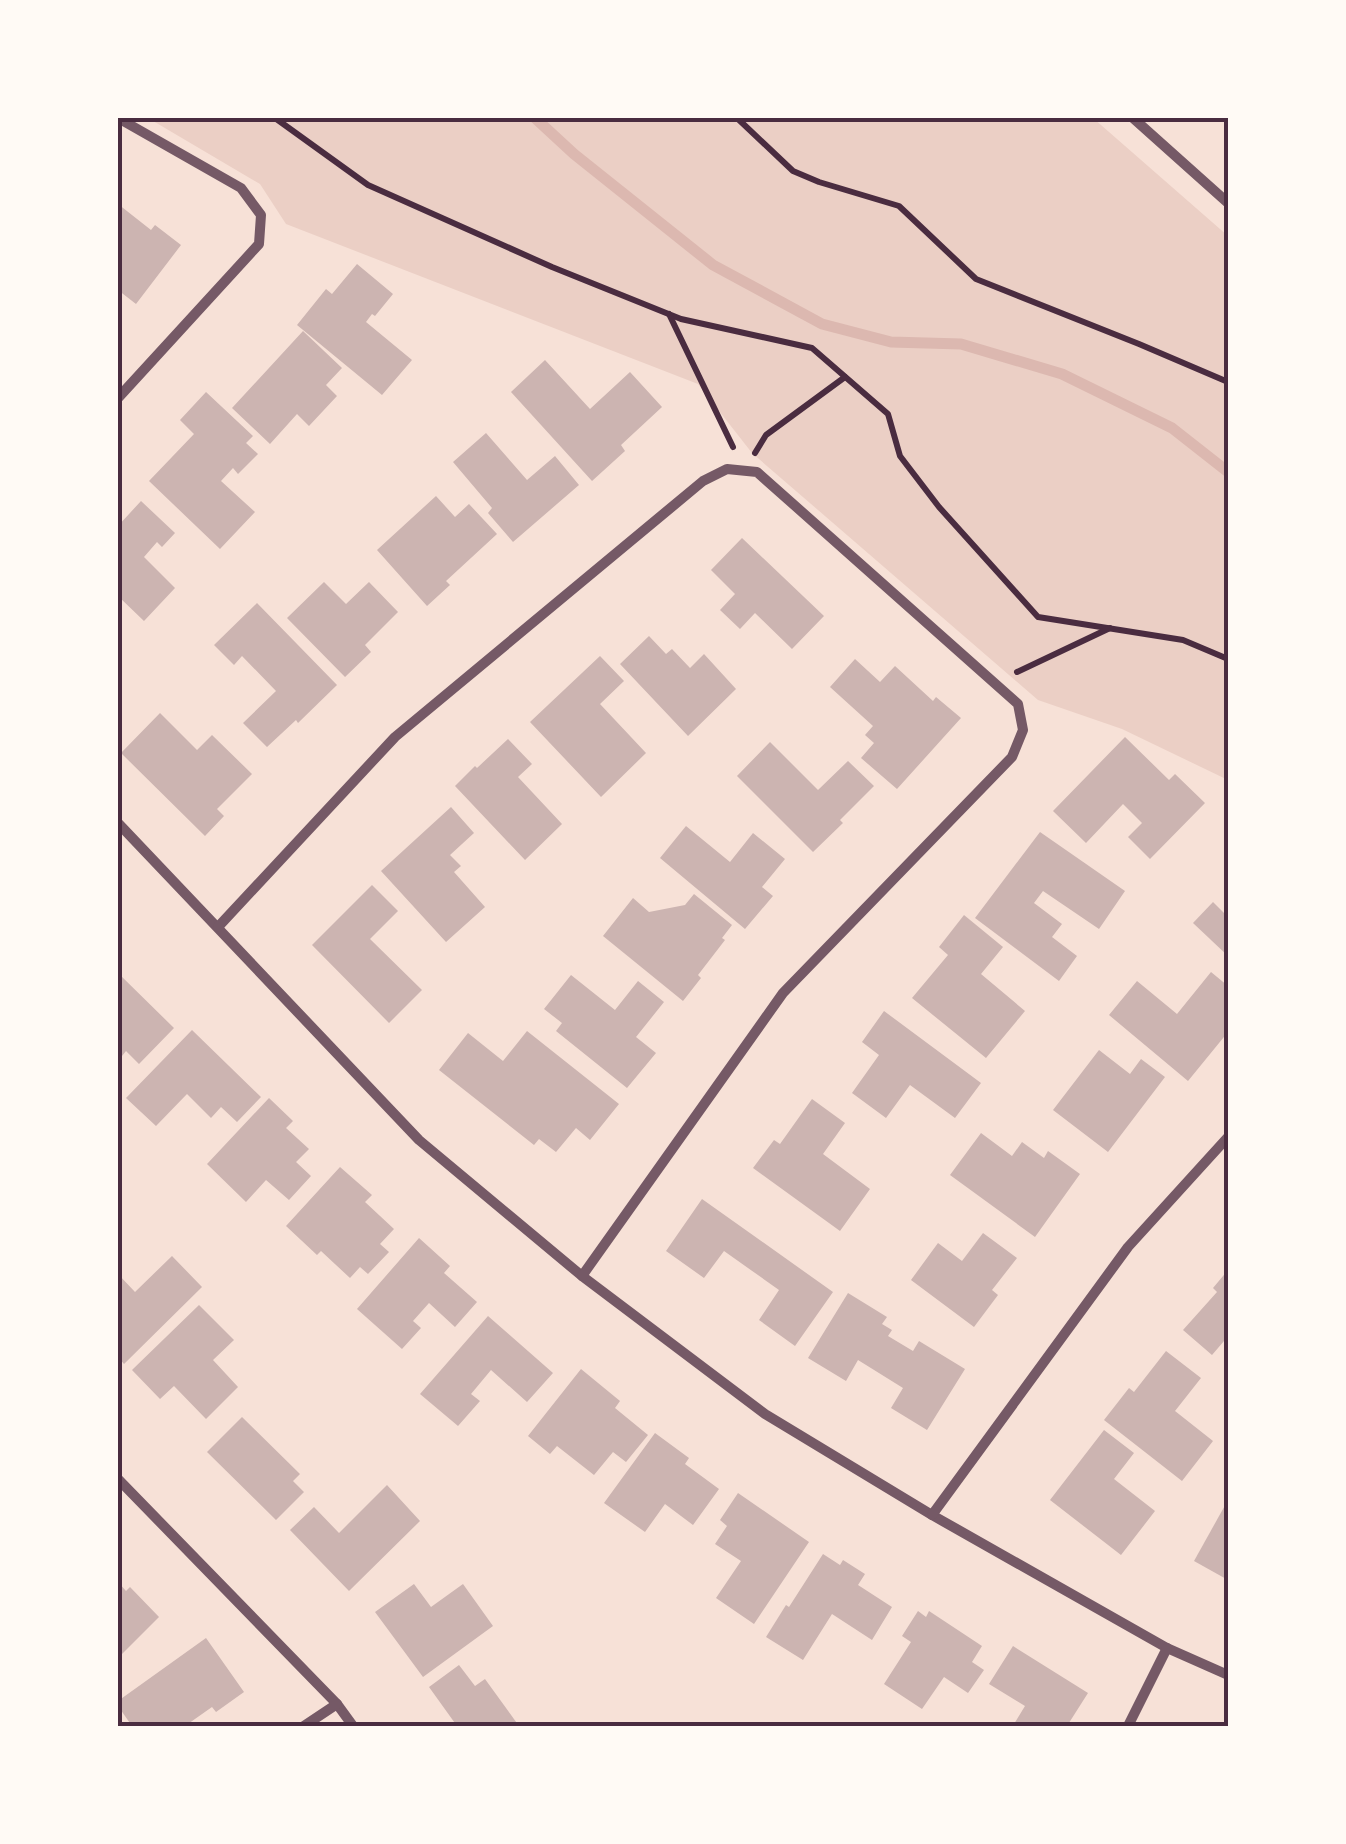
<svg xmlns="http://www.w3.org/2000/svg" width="1346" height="1844" viewBox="0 0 1346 1844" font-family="'Varela Round',sans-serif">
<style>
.green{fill:#ebcfc5}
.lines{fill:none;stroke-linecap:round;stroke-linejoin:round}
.stream{stroke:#dcb8b0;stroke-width:11}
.building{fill:#ccb4b1}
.path{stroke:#4a2c40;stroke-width:6}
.minor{stroke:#755966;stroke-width:10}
.neatline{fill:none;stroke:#4a2c40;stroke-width:4}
</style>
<rect width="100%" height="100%" fill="#f7e1d7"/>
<path class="green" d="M148,118H1093L1228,236V780L1122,729L1038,700L752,453L698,384L286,224L260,184Z"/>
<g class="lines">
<path class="stream" d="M535,118L574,154L713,265L822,324L891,342L961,344L1062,374L1172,428L1228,472"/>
</g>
<g class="building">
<path d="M118,204L151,230L155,225L181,245L136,304L118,290Z"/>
<path d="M357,264L393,294L375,316L372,314L366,322L412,360L382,395L297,325L326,289L332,294Z"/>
<path d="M303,331L342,368L326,385L337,396L309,426L297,414L270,444L232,408Z"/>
<path d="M545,360L590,409L630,372L662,407L621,445L625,451L592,481L511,392Z"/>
<path d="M206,392L253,436L246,443L258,454L238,474L233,468L221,481L255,512L220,549L149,481L194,434L180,420Z"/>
<path d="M486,433L527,480L555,456L579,485L513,542L488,513L492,508L453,462Z"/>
<path d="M436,496L455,517L469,504L497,534L446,581L450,585L427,606L377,550Z"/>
<path d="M141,501L175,533L162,547L157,542L144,557L175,588L144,621L118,596V526Z"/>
<path d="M742,538L824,616L792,649L755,613L740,629L720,610L735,594L711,570Z"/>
<path d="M324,582L346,604L369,582L398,612L365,645L371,652L345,677L287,618Z"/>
<path d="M257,603L337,685L298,723L296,720L267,747L243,723L276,691L242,656L234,665L214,645Z"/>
<path d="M649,636L666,654L672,649L690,668L704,654L736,689L688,736L620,664Z"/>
<path d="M600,656L624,681L600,704L646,753L601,797L530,722Z"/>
<path d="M855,659L880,682L895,666L933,701L936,697L961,718L897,789L861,758L874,743L865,735L873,726L830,687Z"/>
<path d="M160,713L197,750L212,735L252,774L217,809L224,816L205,836L121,753Z"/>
<path d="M1125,737L1169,780L1175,774L1205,803L1150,859L1128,837L1142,823L1123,804L1086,843L1053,811Z"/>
<path d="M508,739L532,764L518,777L562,824L525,860L455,786L475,766L477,768Z"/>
<path d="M770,742L818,790L848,761L874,786L840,820L843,823L813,852L737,776Z"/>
<path d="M451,807L474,833L450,855L461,866L454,872L485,907L446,942L381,871Z"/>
<path d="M686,826L730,862L753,833L785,859L762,887L773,896L745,929L660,858Z"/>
<path d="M1040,832L1125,891L1099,929L1043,891L1034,903L1062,924L1052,937L1077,956L1059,981L975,918Z"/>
<path d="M372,885L398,911L370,939L422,990L389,1023L312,945Z"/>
<path d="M694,894L732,925L722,938L725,940L698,975L701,978L683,1001L603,936L633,898L649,912L685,905Z"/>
<path d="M1213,902L1228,917V956L1193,923Z"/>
<path d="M964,915L1003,947L981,974L1025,1011L986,1058L912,998L948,955L939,947Z"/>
<path d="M1211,972L1228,986V1032L1188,1081L1109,1015L1137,981L1177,1014Z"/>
<path d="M118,973L174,1028L139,1064L126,1051L122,1056L118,1051Z"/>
<path d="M571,975L615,1010L638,981L664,1002L636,1037L656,1053L627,1088L556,1031L562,1023L544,1009Z"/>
<path d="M884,1011L981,1083L955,1118L910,1085L886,1118L852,1093L879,1055L862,1042Z"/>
<path d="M192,1030L261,1097L237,1122L221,1107L211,1118L187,1094L156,1126L126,1098Z"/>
<path d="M527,1031L619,1104L590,1140L576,1128L556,1152L539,1139L534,1145L439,1070L468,1033L503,1061Z"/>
<path d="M1099,1050L1130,1074L1141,1059L1165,1077L1108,1152L1053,1110Z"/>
<path d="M269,1098L293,1121L286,1128L309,1149L296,1162L311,1176L289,1200L266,1180L246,1202L207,1164Z"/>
<path d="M812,1099L845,1123L823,1154L870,1189L840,1231L753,1168L774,1140L780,1144Z"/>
<path d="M981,1133L1012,1156L1022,1142L1044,1158L1048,1151L1080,1174L1035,1237L950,1175Z"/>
<path d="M340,1167L372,1195L365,1202L394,1229L380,1244L389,1252L368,1274L360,1267L350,1278L321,1251L317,1255L286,1226Z"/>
<path d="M702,1199L833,1292L795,1346L759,1320L779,1290L724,1251L704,1278L666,1251Z"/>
<path d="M983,1233L1017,1258L992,1290L998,1295L974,1327L911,1280L938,1243L962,1261Z"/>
<path d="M419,1238L450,1266L444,1273L477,1302L455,1327L429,1303L413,1321L421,1328L402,1349L357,1309Z"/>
<path d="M172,1256L202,1287L124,1364L118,1357V1274L135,1292Z"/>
<path d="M1228,1270V1344L1224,1341L1212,1355L1183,1330L1217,1292L1213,1288Z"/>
<path d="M848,1293L887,1317L882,1324L892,1330L888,1336L913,1351L919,1341L965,1369L927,1430L891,1408L903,1388L858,1360L846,1381L808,1358Z"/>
<path d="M199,1305L234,1340L213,1360L238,1387L206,1419L174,1386L160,1399L132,1370Z"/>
<path d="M488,1316L553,1373L527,1402L491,1370L471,1394L480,1401L458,1426L420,1394Z"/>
<path d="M1166,1351L1201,1378L1175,1411L1213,1441L1182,1481L1104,1420L1129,1388L1134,1392Z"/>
<path d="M581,1369L620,1401L615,1408L648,1435L626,1462L613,1452L594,1475L557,1446L550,1454L528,1436Z"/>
<path d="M242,1417L300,1474L293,1481L304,1492L276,1520L207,1452Z"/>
<path d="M1104,1430L1134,1453L1114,1479L1155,1511L1121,1555L1050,1500Z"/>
<path d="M655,1433L689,1458L685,1464L719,1489L693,1525L665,1504L645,1532L604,1503Z"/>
<path d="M387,1485L420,1521L349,1591L290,1530L314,1507L339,1533Z"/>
<path d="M738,1493L809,1542L754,1624L716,1598L741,1561L715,1544L727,1526L720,1520Z"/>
<path d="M1228,1500V1580L1194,1561Z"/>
<path d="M823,1554L840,1565L843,1560L865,1574L858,1585L892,1607L872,1640L832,1614L803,1660L766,1637L786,1605L789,1607Z"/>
<path d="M118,1582L126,1591L130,1587L159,1617L118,1658Z"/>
<path d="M414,1584L431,1607L463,1584L493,1626L423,1677L375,1612Z"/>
<path d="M918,1611L926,1617L929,1611L982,1646L972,1662L984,1670L968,1693L944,1677L922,1709L884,1684L911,1642L902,1636Z"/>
<path d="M206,1638L244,1692L216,1712L212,1707L185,1726H132L118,1706V1701Z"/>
<path d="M1013,1646L1088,1693L1067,1726H1018L1014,1724L1025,1706L989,1684Z"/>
<path d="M459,1665L475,1686L485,1679L519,1726H457L429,1687Z"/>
</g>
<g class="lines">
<g class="path">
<path d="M275,118L368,185L552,267L681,319L812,348L888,414L900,456L939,507L1038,617L1183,640L1228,659"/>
<path d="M737,118L793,171L819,182L899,206L976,279L1139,344L1228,382"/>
<path d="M669,314L733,447"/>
<path d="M755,453L766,435L845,377"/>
<path d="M1017,672L1110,628"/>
</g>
<g class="minor">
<path d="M1133,118L1228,203"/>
<path d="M118,398L259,244L261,215L241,188L118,118"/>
<path d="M118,823L419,1140L582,1276L765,1414L932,1515L1167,1648L1228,1675"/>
<path d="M218,927L395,737L703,481L727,469L757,472L1018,704L1023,730L1012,757L783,993L582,1276"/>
<path d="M118,1479L337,1704L353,1726"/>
<path d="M932,1515L1128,1247L1228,1137"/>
<path d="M304,1726L337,1704"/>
<path d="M1128,1726L1167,1648"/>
</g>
</g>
<rect width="1346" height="1844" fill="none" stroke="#fffaf5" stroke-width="240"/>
<rect x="120" y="120" width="1106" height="1604" class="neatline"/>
</svg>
